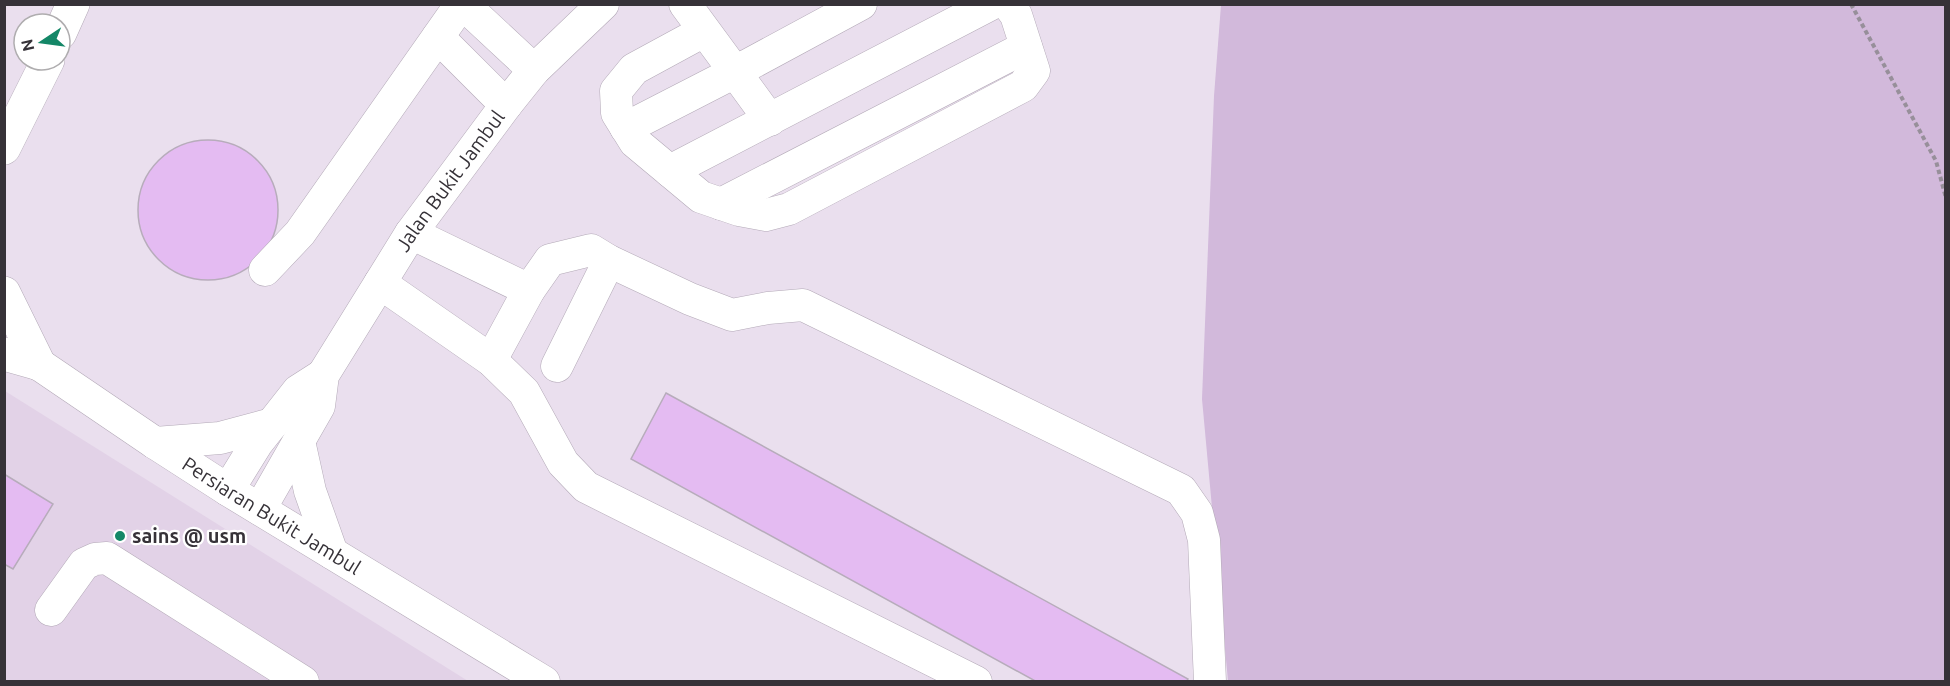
<svg xmlns="http://www.w3.org/2000/svg" width="1950" height="686" viewBox="0 0 1950 686" font-family="Ubuntu,sans-serif">
<style>
.built{fill:#e2d2e7}
.green{fill:#d2b9db}
.building{fill:#e4bbf2;stroke:#b7acbb;stroke-width:1.5}
.lines{fill:none;stroke-linecap:round;stroke-linejoin:round}
.minor-casing{stroke:#b3a9b7;stroke-width:33}
.major-casing{stroke:#b3a9b7;stroke-width:34}
.path{stroke:#978f9a;stroke-width:4;stroke-dasharray:4.5 3;stroke-linecap:butt}
.minor{stroke:#fff;stroke-width:32}
.major{stroke:#fff;stroke-width:33}
.poi-dot{fill:#148767;stroke:#fff;stroke-width:2}
.labels{text-anchor:middle;stroke-width:4.5;stroke-linejoin:round;paint-order:stroke}
.street-label{font-size:20px;fill:#363238;stroke:#fff}
.poi-label{font-size:20px;font-weight:bold;fill:#363238;stroke:#fff;text-anchor:start}
</style>
<rect width="100%" height="100%" fill="#eadfee"/>
<path class="built" d="M5,391L468,681H5Z"/>
<path class="green" d="M1221,5H1945V681H1228L1202,399L1214,96Z"/>
<g class="building">
<circle cx="208" cy="210" r="70"/>
<path d="M666,393L1188,679L1186,682H1037L631,459Z"/>
<path d="M4,474L53,504L13,569L4,564Z"/>
</g>
<g class="lines">
<g class="minor-casing">
<g id="minor">
<path d="M463,4L534,70"/>
<path d="M685,4L735,72L861,4"/>
<path d="M704,31L634,69L616,91L617,113L635,142L701,197L739,210L766,215L789,209L1023,86L1034,71L1016,15L1008,4"/>
<path d="M438,37L506,105"/>
<path d="M626,128L735,72L770,120"/>
<path d="M670,171L991,4"/>
<path d="M721,204L1026,47"/>
<path d="M411,233L529,290"/>
<path d="M265,270L300,233L461,4"/>
<path d="M380,283L491,360L524,392L563,463L586,487L976,682"/>
<path id="s1" d="M18,350L155,443L228,490L544,682"/>
<path d="M491,360L529,290L550,260L591,250L609,261L690,299L732,315L768,308L803,305L1181,490L1197,513L1204,540L1210,682"/>
<path d="M557,366L609,261"/>
<path d="M299,441L310,491L332,553"/>
<path d="M155,443L220,438L272,424"/>
<path d="M228,490L257,443L272,424L298,391L323,375"/>
<path id="s2" d="M260,509L319,406L323,375L411,233L506,105L534,70L603,4"/>
<path d="M51,610L84,564L95,559L107,558L303,682"/>
</g>
</g>
<g class="major-casing">
<g id="major">
<path d="M60,33L73,4"/>
<path d="M4,148L48,60"/>
<path d="M4,293L39,364"/>
<path d="M4,354L39,364"/>
</g>
</g>
<path class="path" d="M1851,4L1936,161L1946,198"/>
<use href="#minor" class="minor"/>
<use href="#major" class="major"/>
</g>
<circle class="poi-dot" cx="120" cy="536" r="6"/>
<g class="labels">
<g class="street-label">
<text dy="7" stroke="none"><textPath href="#s2" startOffset="382">Jalan Bukit Jambul</textPath></text>
<text dy="7" stroke="none"><textPath href="#s1" startOffset="303">Persiaran Bukit Jambul</textPath></text>
</g>
<g class="poi-label">
<text x="132" y="543">sains @ usm</text>
</g>
</g>
<rect width="1950" height="686" fill="none" stroke="#363238" stroke-width="12"/>
<g transform="translate(42 42) rotate(257)"><circle r="28" fill="#ffffff" stroke="#afadaf" stroke-width="1.5"/>
<path d="M0-4.5L10 22L0 15L-10 22Z" fill="#148767"/>
<text y="-9" font-size="16" font-weight="bold" text-anchor="middle" fill="#363238">N</text>
</g>
</svg>
